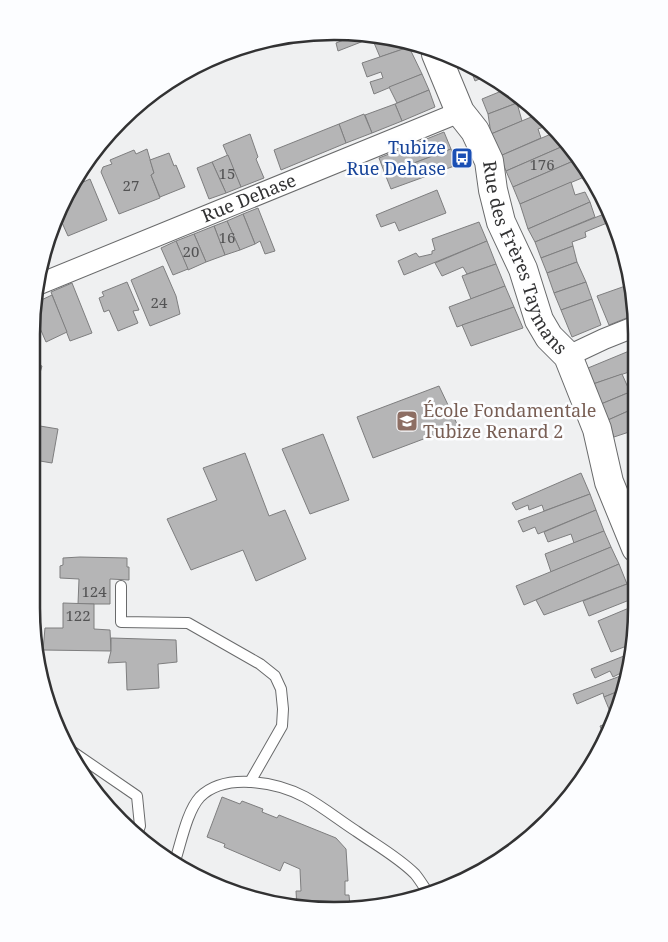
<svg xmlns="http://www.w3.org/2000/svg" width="668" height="942" viewBox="0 0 668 942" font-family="'Noto Serif',serif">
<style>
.building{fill:#b5b5b6;stroke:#7e7e7f}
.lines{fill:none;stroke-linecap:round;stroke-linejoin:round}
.lane-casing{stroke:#696a6b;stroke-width:12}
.street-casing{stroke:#696a6b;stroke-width:22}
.secondary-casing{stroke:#696a6b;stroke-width:30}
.lane{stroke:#fff;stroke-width:10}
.street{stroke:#fff;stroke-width:20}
.secondary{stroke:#fff;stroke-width:28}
.labels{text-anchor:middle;stroke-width:5;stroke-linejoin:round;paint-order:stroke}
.number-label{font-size:15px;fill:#535354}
.transit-label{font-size:18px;fill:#164399;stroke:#fcfdff;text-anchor:end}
.street-label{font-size:18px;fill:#323233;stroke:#fcfdff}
.education-label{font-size:18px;fill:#785e54;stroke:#fcfdff;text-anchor:start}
.rim{fill:none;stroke:#323233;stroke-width:2.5}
</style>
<rect width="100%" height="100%" fill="#eff0f1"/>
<g class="building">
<path d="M355,32L374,37L338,51L336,43L356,35Z"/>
<path d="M374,37L409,47L380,57L372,38Z"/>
<path d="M409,47L422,74L374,94L370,82L383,78L381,72L367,77L362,63Z"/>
<path d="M469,65H471L486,76L475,81Z"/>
<path d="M422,74L429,90L397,103L389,87Z"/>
<path d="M429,90L435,107L402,121L395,104Z"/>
<path d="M504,90L516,99L517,103L488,114L482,99Z"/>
<path d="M517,103L522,121L491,134L488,114Z"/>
<path d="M395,104L402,121L372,133L365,115Z"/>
<path d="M364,114L372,133L346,143L339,124Z"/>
<path d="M536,115L549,125L538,129L541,138L500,156L491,134Z"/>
<path d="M339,124L346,143L281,170L274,150Z"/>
<path d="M558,131L568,144L506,171L500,156Z"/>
<path d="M444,132L451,149L385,174L379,158Z"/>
<path d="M250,134L258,157L256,159L264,178L241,187L223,145Z"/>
<path d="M568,144L578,159L513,187L506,171Z"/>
<path d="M147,149L154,173L151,175L160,198L119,214L101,172L103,167L112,164L110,160L134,150L136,154Z"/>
<path d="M451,149L457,165L391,189L385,174Z"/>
<path d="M169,153L174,166L176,165L185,187L160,197L151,175L154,173L150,160Z"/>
<path d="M228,155L241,187L226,193L212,162Z"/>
<path d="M578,159L589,175L520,204L513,187Z"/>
<path d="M212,162L226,193L209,199L197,168Z"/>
<path d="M90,179L107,220L68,236L59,216L70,188Z"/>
<path d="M571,182L575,195L585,192L590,202L528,229L520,204Z"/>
<path d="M437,190L446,213L399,231L395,222L381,227L376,215Z"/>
<path d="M590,202L595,217L535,242L528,229Z"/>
<path d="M258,208L275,251L265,254L260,241L255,244L243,214Z"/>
<path d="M243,214L255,244L240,250L227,221Z"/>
<path d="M604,214L607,223L585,232L586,237L572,242L573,246L541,258L535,242Z"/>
<path d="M227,221L240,250L225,255L214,226Z"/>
<path d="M479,222L487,241L404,275L398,261L416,253L419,257L432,254V251L435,250L432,239Z"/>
<path d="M214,226L225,255L206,262L194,234Z"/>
<path d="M194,234L206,262L188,270L176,241Z"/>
<path d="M176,241L188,269L173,275L161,248Z"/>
<path d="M487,241L496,264L467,274L463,267L442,276L435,263Z"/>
<path d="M573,246L577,262L547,273L541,258Z"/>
<path d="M577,262L586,282L554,293L547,273Z"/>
<path d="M496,264L505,286L471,299L462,276Z"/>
<path d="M163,266L176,296L180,314L150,326L131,280Z"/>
<path d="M127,282L139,310L133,311L138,323L118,331L109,310L104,312L99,298L104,296L102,292Z"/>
<path d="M586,282L592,299L561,310L554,293Z"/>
<path d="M72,283L92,333L70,341L51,292Z"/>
<path d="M631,284L634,294V315L609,325L597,296Z"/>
<path d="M505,286L514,307L457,327L449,307Z"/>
<path d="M52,295L67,332L46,342L36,319L37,302Z"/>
<path d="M592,299L601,325L572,337L561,310Z"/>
<path d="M514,307L523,328L471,346L462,325Z"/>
<path d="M634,349L635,370L593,384L588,368Z"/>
<path d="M36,364L42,366L35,390Z"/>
<path d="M622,374L630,392L601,404L593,384Z"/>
<path d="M439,386L458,426L373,458L357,417Z"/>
<path d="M630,392L635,402V408L608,420L601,404Z"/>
<path d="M635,408V430L614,437L608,420Z"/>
<path d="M34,425L58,429L52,463L34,460Z"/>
<path d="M323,434L349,500L310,514L282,449Z"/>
<path d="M245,453L269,516L285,510L306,559L256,581L243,550L191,570L167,519L217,500L203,468Z"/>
<path d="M581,473L590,494L544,511L542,505L529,510L528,505L516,510L512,503Z"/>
<path d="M590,494L596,510L538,534L535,527L523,532L518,521Z"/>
<path d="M596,510L604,531L574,543L571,534L548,542L544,532Z"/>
<path d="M604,531L611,547L551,572L545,554Z"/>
<path d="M611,547L619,564L524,605L516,586Z"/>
<path d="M80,557L127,558V567H129V580L110,579V604H78L79,579L60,578V566L63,565V558Z"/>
<path d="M619,564L627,584L544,615L536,600Z"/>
<path d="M627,584L632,599L589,616L583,601Z"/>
<path d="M63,603L94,604V629L110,630L111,651L43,650L45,628H63Z"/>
<path d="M629,608L636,626L632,644L611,652L598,621Z"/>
<path d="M111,638L176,640L177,662L158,664L159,688L127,690L126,662L108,663L111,651Z"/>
<path d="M629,654L624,674L623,672L613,677L610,671L595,678L591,669Z"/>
<path d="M623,675L619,691L604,697L603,693L577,704L573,694Z"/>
<path d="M619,691L613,713L611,714L604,697Z"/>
<path d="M611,722L606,742L600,726Z"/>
<path d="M222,797L240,804L242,801L263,809L262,812L277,818L279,815L336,838L346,849L348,881H345V895H349L350,906L297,908L296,891H301L300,869L284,862L280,871L224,847L225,844L207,837Z"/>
</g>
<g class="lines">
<g class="lane-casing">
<g id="lane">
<path d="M121,586V622L188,623L260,664L275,676L281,689L283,709L282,726L250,782"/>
<path d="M70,750L137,796L140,826L136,837"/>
<path d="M175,861C181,843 187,811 200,797C225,772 277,782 305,797C323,807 339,820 356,831C376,845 398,857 415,874C420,880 424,887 428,893"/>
</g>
</g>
<g class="street-casing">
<g id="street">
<path id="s1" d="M37,285L460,112"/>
<path d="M568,356L604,339L634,327"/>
</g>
</g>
<g class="secondary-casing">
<g id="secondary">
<path id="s2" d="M436,54L460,112L475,131L489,161L493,190L501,222L523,269L539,320L549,337L568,356L597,429L609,482L636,548"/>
</g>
</g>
<use href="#lane" class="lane"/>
<use href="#street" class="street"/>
<use href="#secondary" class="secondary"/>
</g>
<defs>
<g id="bus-square" transform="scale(1.125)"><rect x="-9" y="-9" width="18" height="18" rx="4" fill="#1a4fb4" stroke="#fcfdff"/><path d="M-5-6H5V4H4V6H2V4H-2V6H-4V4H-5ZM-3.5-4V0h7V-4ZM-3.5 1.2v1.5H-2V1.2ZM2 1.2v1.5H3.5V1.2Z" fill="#fff"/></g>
<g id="school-square" transform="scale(1.125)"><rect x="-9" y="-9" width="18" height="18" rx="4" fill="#8d6e63" stroke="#fcfdff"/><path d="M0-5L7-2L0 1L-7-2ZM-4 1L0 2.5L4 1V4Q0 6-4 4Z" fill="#fff"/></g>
</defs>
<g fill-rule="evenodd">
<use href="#bus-square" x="462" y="158"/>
<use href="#school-square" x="407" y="421"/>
</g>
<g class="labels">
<g class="number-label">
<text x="542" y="170">176</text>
<text x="227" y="179">15</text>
<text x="131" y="191">27</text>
<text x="227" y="243">16</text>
<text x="191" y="257">20</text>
<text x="159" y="308">24</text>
<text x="94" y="597">124</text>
<text x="78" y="621">122</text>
</g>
<g class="transit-label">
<text x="446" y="154">Tubize<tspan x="446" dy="21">Rue Dehase</tspan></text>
</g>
<g class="street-label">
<text dy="6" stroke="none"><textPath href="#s1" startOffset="229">Rue Dehase</textPath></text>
<text dy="6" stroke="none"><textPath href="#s2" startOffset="224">Rue des Frères Taymans</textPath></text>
</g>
<g class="education-label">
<text x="423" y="417">École Fondamentale<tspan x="423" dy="21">Tubize Renard 2</tspan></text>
</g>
</g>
<path d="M0 0H668V942H0ZM334 40H334A294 294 0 0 1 628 334V608A294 294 0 0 1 334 902H334A294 294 0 0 1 40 608V334A294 294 0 0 1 334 40Z" fill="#fcfdff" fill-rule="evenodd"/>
<path class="rim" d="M334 40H334A294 294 0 0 1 628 334V608A294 294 0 0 1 334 902H334A294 294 0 0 1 40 608V334A294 294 0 0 1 334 40Z"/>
</svg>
